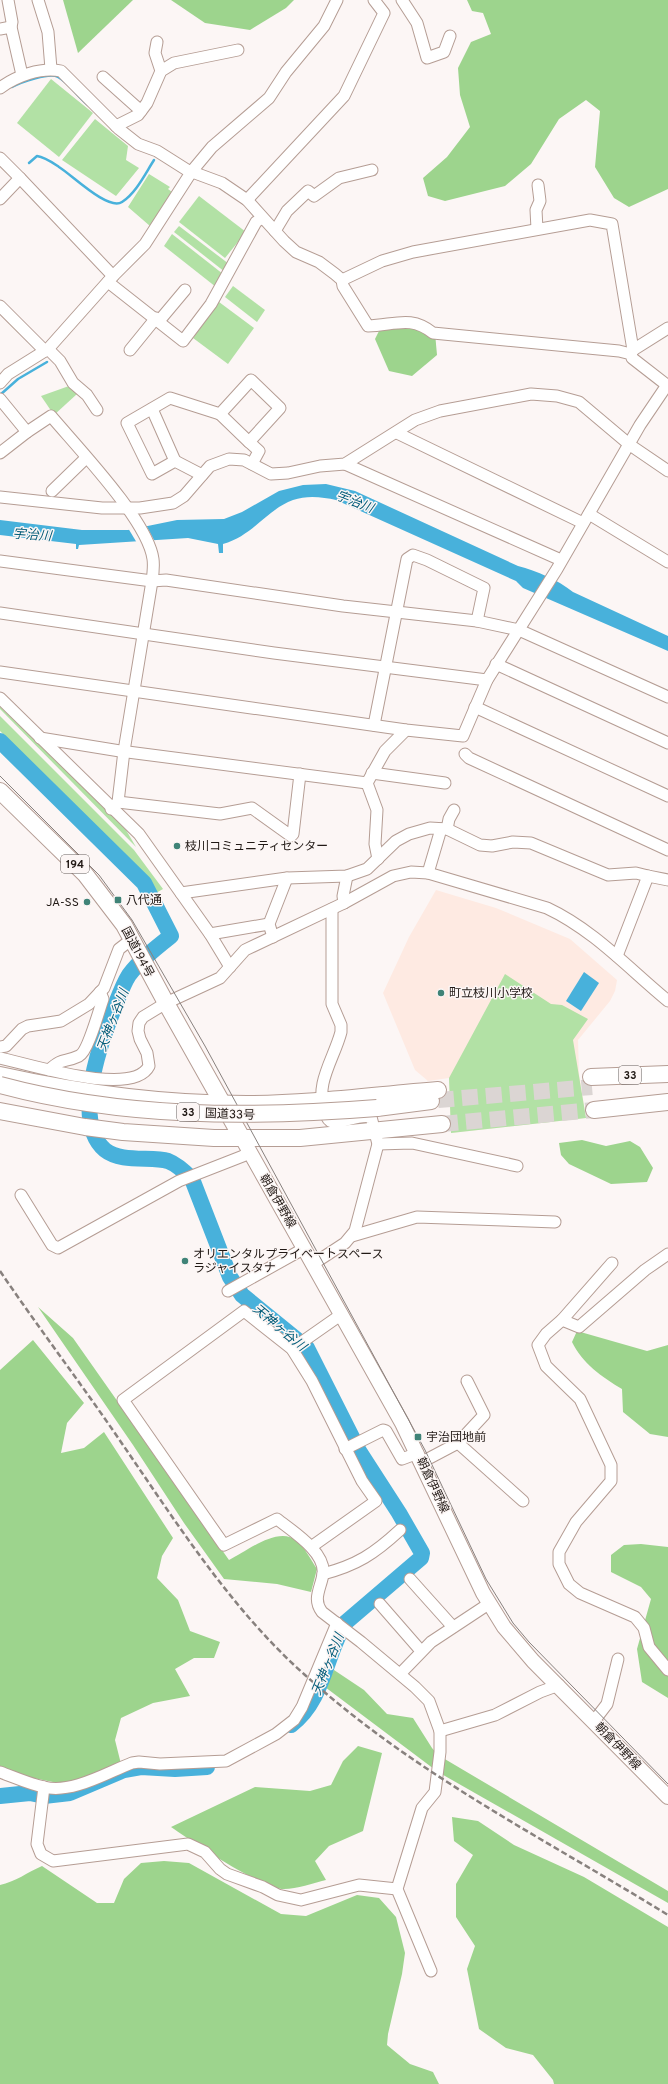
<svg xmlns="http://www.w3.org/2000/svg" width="668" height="2084" viewBox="0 0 668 2084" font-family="Overpass,'Noto Sans JP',sans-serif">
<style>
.built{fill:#feeae2}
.green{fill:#b2e1a5}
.forest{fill:#9dd48d}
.water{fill:#48b1db}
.pier{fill:#fcf6f5}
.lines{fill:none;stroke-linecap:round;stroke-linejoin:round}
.stream{stroke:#48b1db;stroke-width:2.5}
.river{stroke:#48b1db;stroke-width:16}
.highway-tunnel{stroke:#dbd5d3;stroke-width:16;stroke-dasharray:16 8;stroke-linecap:butt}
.minor-casing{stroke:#b59d94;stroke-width:13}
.major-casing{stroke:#b59d94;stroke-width:16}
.highway-casing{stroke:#b59d94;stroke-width:18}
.minor{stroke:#fff;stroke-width:11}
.major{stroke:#fff;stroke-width:14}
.highway{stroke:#fff;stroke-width:16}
.tram{stroke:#88817e;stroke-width:1}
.rail{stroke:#88817e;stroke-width:2.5;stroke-dasharray:6 3;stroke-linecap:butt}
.highway-bridge-casing{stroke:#b59d94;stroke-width:18;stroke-linecap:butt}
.highway-bridge{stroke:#fff;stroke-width:16}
.poi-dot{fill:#3f8377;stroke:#fcf6f5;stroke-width:1.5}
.labels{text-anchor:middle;stroke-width:3;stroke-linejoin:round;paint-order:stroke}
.shield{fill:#fcf6f5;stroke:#635b58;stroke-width:1}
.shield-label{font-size:11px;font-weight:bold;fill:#211915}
.poi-label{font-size:12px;fill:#211915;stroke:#fcf6f5;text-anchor:start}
.street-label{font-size:12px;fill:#211915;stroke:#fcf6f5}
.water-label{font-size:13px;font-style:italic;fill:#015b78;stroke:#fcf6f5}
</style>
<rect width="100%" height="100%" fill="#fcf6f5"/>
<path class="built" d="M436,890L496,908L570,939L617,980L615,991L610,1001L578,1040L579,1073L586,1118L451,1133L449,1078L428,1081L415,1070L383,993L409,937Z"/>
<g class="green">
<path d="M51,79L93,113L59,157L17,123Z"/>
<path d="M95,119L128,146L126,160L139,168L116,196L62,160Z"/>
<path d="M149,174L170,187L168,189L172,192L150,226L128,207Z"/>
<path d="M199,196L246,232L225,258L179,222Z"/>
<path d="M179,226L229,264L225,272L174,232Z"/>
<path d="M172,234L223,274L216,287L164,246Z"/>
<path d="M233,286L265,310L257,322L225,297Z"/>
<path d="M219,302L254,328L228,364L193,338Z"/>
<path d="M69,386L77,394L54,415L41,396Z"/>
<path d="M0,703L126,830L136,847L0,709Z"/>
<path d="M0,716L134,850L163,889L156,893L153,891L120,851L0,731Z"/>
<path d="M505,974L551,1004L562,1005L588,1019L573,1040L586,1118L451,1133L449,1078Z"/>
</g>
<g class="forest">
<path d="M63,0H133L78,53Z"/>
<path d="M171,0H294L286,8L250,30L205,23Z"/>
<path d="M467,0H668V189L629,207L614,198L595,167L600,111L586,100L559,119L531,164L505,186L445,201L428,196L423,178L447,157L470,127L460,95L458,68L471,42L491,34L483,13L472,11Z"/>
<path d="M415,323L435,333L437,355L412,376L389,371L375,339L380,329Z"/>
<path d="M582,1140L606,1146L630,1141L640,1147L653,1168L647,1182L611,1184L569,1164L561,1155L559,1143Z"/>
<path d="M38,1307L73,1338L229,1560C246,1552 278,1525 297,1541C305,1548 311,1560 317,1569L311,1592L277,1584L224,1579L184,1523L133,1445Z"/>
<path d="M577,1331L647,1351L668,1345V1437L650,1434L623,1412L622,1389C602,1377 582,1363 572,1342Z"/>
<path d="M33,1340L84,1403L67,1423L61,1453L84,1448L104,1432L173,1538L162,1556L157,1578L178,1600L190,1631L220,1642L214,1658H194L175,1669L190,1696L153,1703L121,1718L115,1740L121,1764L63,1784L18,1775L0,1766V1370Z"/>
<path d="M641,1544L668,1547V1698L642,1682L637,1649L651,1599L641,1587L611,1572V1555L624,1545Z"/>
<path d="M334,1670L364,1690L387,1714L413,1718L432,1748L438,1755L668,1891V1903L438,1772L325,1687Z"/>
<path d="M358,1746L382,1753L363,1831L329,1846L315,1861L326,1880C313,1883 297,1889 284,1889C262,1889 191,1841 171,1827L255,1787L310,1791L331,1785L343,1761Z"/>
<path d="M452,1817L478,1821L514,1845L584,1877L668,1927V2084H554L553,2080L533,2055L506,2048L479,2029L467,1969L475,1946L456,1917V1884L473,1855L454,1841Z"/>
<path d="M164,1861L189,1863L281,1914L306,1916L357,1895L379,1898L396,1917L405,1953L402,1974L388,2034L387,2045L410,2064L433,2072L439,2084H0V1885C15,1882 28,1872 42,1866L97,1903H114L124,1879L141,1863Z"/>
</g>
<g class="water">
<path d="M326,484L355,491L518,566C537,571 558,580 573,592L668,636V651L523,588L516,581L336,500C323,497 307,495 293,500C266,510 253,536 223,544V553H219L218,544L188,538L79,545L78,549H76V544L0,535V520L82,530H128L177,520L224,519L242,512L279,491L303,485Z"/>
<path d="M584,972L599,983L581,1011L566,1001Z"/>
</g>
<path class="pier" d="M145,523L155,542L137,543L128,528Z"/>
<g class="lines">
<g class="stream">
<path d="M12,87C21,82 50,72 58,77C69,83 78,97 88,105"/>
<path d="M29,163L37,156C45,157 53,163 59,167C72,175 108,211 122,202C136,193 145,174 154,160"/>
<path d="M0,395L18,379L47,362"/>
</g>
<g class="river">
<path d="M0,741L144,883L171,936C157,947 140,960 129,975C122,986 118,999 113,1011C100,1044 72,1122 105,1150C121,1163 152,1156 168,1161C176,1164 186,1173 192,1179L230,1277L242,1295L307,1348L359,1451L399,1513L422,1553L421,1558L345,1623C325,1656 324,1700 291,1725"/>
<path d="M0,1796L30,1793L44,1796L70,1793L124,1770L141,1767L175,1769L207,1767"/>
</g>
<g class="highway-tunnel">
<path d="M438,1100L592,1087"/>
<path d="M442,1124L594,1110"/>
</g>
<g class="minor-casing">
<g id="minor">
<path d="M8,0L12,22L11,27L22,75"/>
<path d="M38,0L48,32L51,69"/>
<path d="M402,0L417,23L427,58L444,52L450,36"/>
<path d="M0,29L11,27"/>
<path d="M157,42L155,53L161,71"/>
<path d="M103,77L141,111"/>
<path d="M0,88C16,76 41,67 61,71L119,129L138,144L157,151L187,170L222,183L247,200L284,241L296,252L319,262L335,274L342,280L343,286L368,326C395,325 411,315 433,333L619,351L631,354L632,358L668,386"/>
<path d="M116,126L138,115L147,103L161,71L174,63L238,50"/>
<path d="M0,158L20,178"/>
<path d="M0,199L20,178L113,276"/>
<path d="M247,200L344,96L384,13L374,0"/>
<path d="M537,229L536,210L540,201L538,185"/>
<path d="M275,231L287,211L308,191L314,196L339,178L372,170"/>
<path d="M342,280L382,261L413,252L590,220L612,224L633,350L631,354"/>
<path d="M108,282L183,341L211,304L256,222L262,218"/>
<path d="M0,306L45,351"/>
<path d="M159,321L185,290"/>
<path d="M48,349L60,361L73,383L87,395L97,410"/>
<path d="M130,350L156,318"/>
<path d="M633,350L668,328"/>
<path d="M0,383L8,374L48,349L113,276L145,244L192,171L212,147L269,98L286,72L324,26L337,0"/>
<path d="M0,399L27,432L51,416C78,448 148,521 153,559C154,566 153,574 152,581L124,751L118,802L111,809"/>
<path d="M152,409L175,461"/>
<path d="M220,414L249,442"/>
<path d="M397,433L583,523"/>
<path d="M0,453L27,432"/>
<path d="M345,464L561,560"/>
<path d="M202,475L175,461L152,474L127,423L170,398L220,414L251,380L280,408L249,442L259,451L252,464"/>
<path d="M52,491L86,458"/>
<path d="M0,497L102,508H140L173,503L184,496L210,466L229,459L244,460L271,474L288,473L320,466L345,464L415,420L440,411L531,394L557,396L579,402L630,445L668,471"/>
<path d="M589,514L668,562"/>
<path d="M0,561L152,581L166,580L343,606L477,621"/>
<path d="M0,613L274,653L487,680"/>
<path d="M496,664L668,743"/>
<path d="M0,672L406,730L463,736L487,680L557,569L640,425L667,385"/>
<path d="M0,698L139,834L210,934L230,967"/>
<path d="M475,707L668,796"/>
<path d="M374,725L407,559L413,555L427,560L484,588L477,621L519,630L668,697"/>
<path d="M40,738L120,751L367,783"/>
<path d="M465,754L469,758L668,850"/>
<path d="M372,773L445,783"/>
<path d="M118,802L220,814L252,808L291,836L293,834L300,774"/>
<path d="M447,829L449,819L454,810"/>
<path d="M378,859L375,844L377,810L367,783L385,751L406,730"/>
<path d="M428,873L441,829"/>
<path d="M181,893L287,878L347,876L367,869L396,841L409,834L430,828L447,829L480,845L492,846L513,842L531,843L608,875L636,873L648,876"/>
<path d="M344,903L343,896L347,876"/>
<path d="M210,934L269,924"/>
<path d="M273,937L269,924L287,878"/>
<path d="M617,956L648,876L668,880"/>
<path d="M0,1047L6,1046L22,1029L28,1026L61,1021L89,1004L104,988L119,949L132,939"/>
<path d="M0,1058C29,1064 133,1098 149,1066L147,1053L140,1039L138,1031L139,1023L143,1017L166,1003L220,978L245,950L344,903L393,876L411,872L428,873L547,908C594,930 629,969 668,1001"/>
<path d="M49,1070C63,1057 64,1063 79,1056C88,1052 99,1010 103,999L100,992"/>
<path d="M378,1144L412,1143L517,1166"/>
<path d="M21,1195L52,1245L58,1248L179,1181L243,1156L250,1151"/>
<path d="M352,1236L417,1217L555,1222"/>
<path d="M668,1254L645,1270L579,1327L562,1320L546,1334L538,1345L546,1366L580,1399L611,1465V1481L576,1522L559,1552V1564L569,1584L580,1593L635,1617L644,1628L649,1647L668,1670"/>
<path d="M313,1264L345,1243L355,1231L378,1144L371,1117C359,1114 340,1124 332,1122C328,1121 326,1116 325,1112C314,1084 334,1059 341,1032V1025L332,1004V909"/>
<path d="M228,1291L305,1248"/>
<path d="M562,1320L612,1263"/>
<path d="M292,1349L342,1314"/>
<path d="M458,1443L523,1501"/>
<path d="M345,1449L383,1430L386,1431L402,1459L418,1453"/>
<path d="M422,1462L458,1443L484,1415L467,1381"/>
<path d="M311,1547L376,1501L362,1481L312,1381L292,1349L244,1311L123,1400L224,1545L277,1519C292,1531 326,1552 323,1574C321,1588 312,1599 322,1612L361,1642L415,1687L429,1701L440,1731V1752L435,1792L422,1808L397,1889L431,1971"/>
<path d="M323,1574C357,1565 374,1554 400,1530"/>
<path d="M410,1579L453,1627"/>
<path d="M380,1604L421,1651"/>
<path d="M400,1674L431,1642L490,1603"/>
<path d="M594,1721L607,1704L618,1659"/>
<path d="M440,1731L495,1715L540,1692L559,1685"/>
<path d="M0,1772C14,1777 29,1784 44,1787C72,1794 106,1773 132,1763L139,1762L160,1764L226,1761L276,1734L294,1720L302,1707L337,1623"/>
<path d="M44,1787L37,1844L41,1854L53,1861L188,1844L205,1852L220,1869L227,1874L263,1887L278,1895L301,1900L359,1885L397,1889"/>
</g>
</g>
<g class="major-casing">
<path id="major" d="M242,1138L402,1423L483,1593L504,1627L533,1661L668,1797"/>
</g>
<g class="highway-casing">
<g id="highway">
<path d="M0,791L85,874L124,925L166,1003L242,1138"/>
<path d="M0,1075C81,1093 164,1104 247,1104C311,1104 375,1095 438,1090"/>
<path d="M591,1077L668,1074"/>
<path d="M377,1108L431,1101"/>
<path d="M594,1110L668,1102"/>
<path d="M0,1111L85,1127L123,1132L214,1138H300L442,1124"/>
</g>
</g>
<use href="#minor" class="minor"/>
<use href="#major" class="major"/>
<use href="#highway" class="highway"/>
<path class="tram" d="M0,776L99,875L132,920L205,1046L425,1450L486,1579L513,1623L529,1642L668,1784"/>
<path class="rail" d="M0,1271C40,1330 83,1386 123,1445C178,1525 232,1610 305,1675C413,1773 545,1839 668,1915"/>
<g class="highway-bridge-casing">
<path id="highway-bridge" d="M0,1085C122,1118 252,1118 377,1108"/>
</g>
<use href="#highway-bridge" class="highway-bridge"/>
</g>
<g class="poi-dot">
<circle cx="177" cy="846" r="4"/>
<rect x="114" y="896" width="8" height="8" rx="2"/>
<circle cx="87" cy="902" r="4"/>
<circle cx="441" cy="993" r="4"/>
<circle cx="185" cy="1261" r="4"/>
<rect x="414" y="1433" width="8" height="8" rx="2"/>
</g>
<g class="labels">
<g class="shield">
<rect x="61" y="855" width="28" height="18" rx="3"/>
<rect x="619" y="1066" width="22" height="18" rx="3"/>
<rect x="177" y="1103" width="22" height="18" rx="3"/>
</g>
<g class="shield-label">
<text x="75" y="868">194</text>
<text x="630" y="1079">33</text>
<text x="188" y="1116">33</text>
</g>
<g class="poi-label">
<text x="185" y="850">枝川コミュニティセンター</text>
<text x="126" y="904">八代通</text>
<text x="79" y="906" text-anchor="end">JA-SS</text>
<text x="449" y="997">町立枝川小学校</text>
<text x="193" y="1258">オリエンタルプライベートスペース<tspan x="193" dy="14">ラジャイスタナ</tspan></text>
<text x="426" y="1441">宇治団地前</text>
</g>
<g class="street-label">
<text transform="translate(138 952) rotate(62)" y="4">国道194号</text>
<text transform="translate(230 1114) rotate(2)" y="4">国道33号</text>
<text transform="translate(278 1201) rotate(60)" y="4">朝倉伊野線</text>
<text transform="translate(433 1485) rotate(65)" y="4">朝倉伊野線</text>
<text transform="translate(618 1746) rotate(46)" y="4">朝倉伊野線</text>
</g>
<g class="water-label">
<text transform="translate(355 501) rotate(21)" y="5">宇治川</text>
<text transform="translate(32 534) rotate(4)" y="5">宇治川</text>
<text transform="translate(112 1020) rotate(-69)" y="5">天神ヶ谷川</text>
<text transform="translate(280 1327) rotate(40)" y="5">天神ヶ谷川</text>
<text transform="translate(327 1664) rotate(-68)" y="5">天神ヶ谷川</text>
</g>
</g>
</svg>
